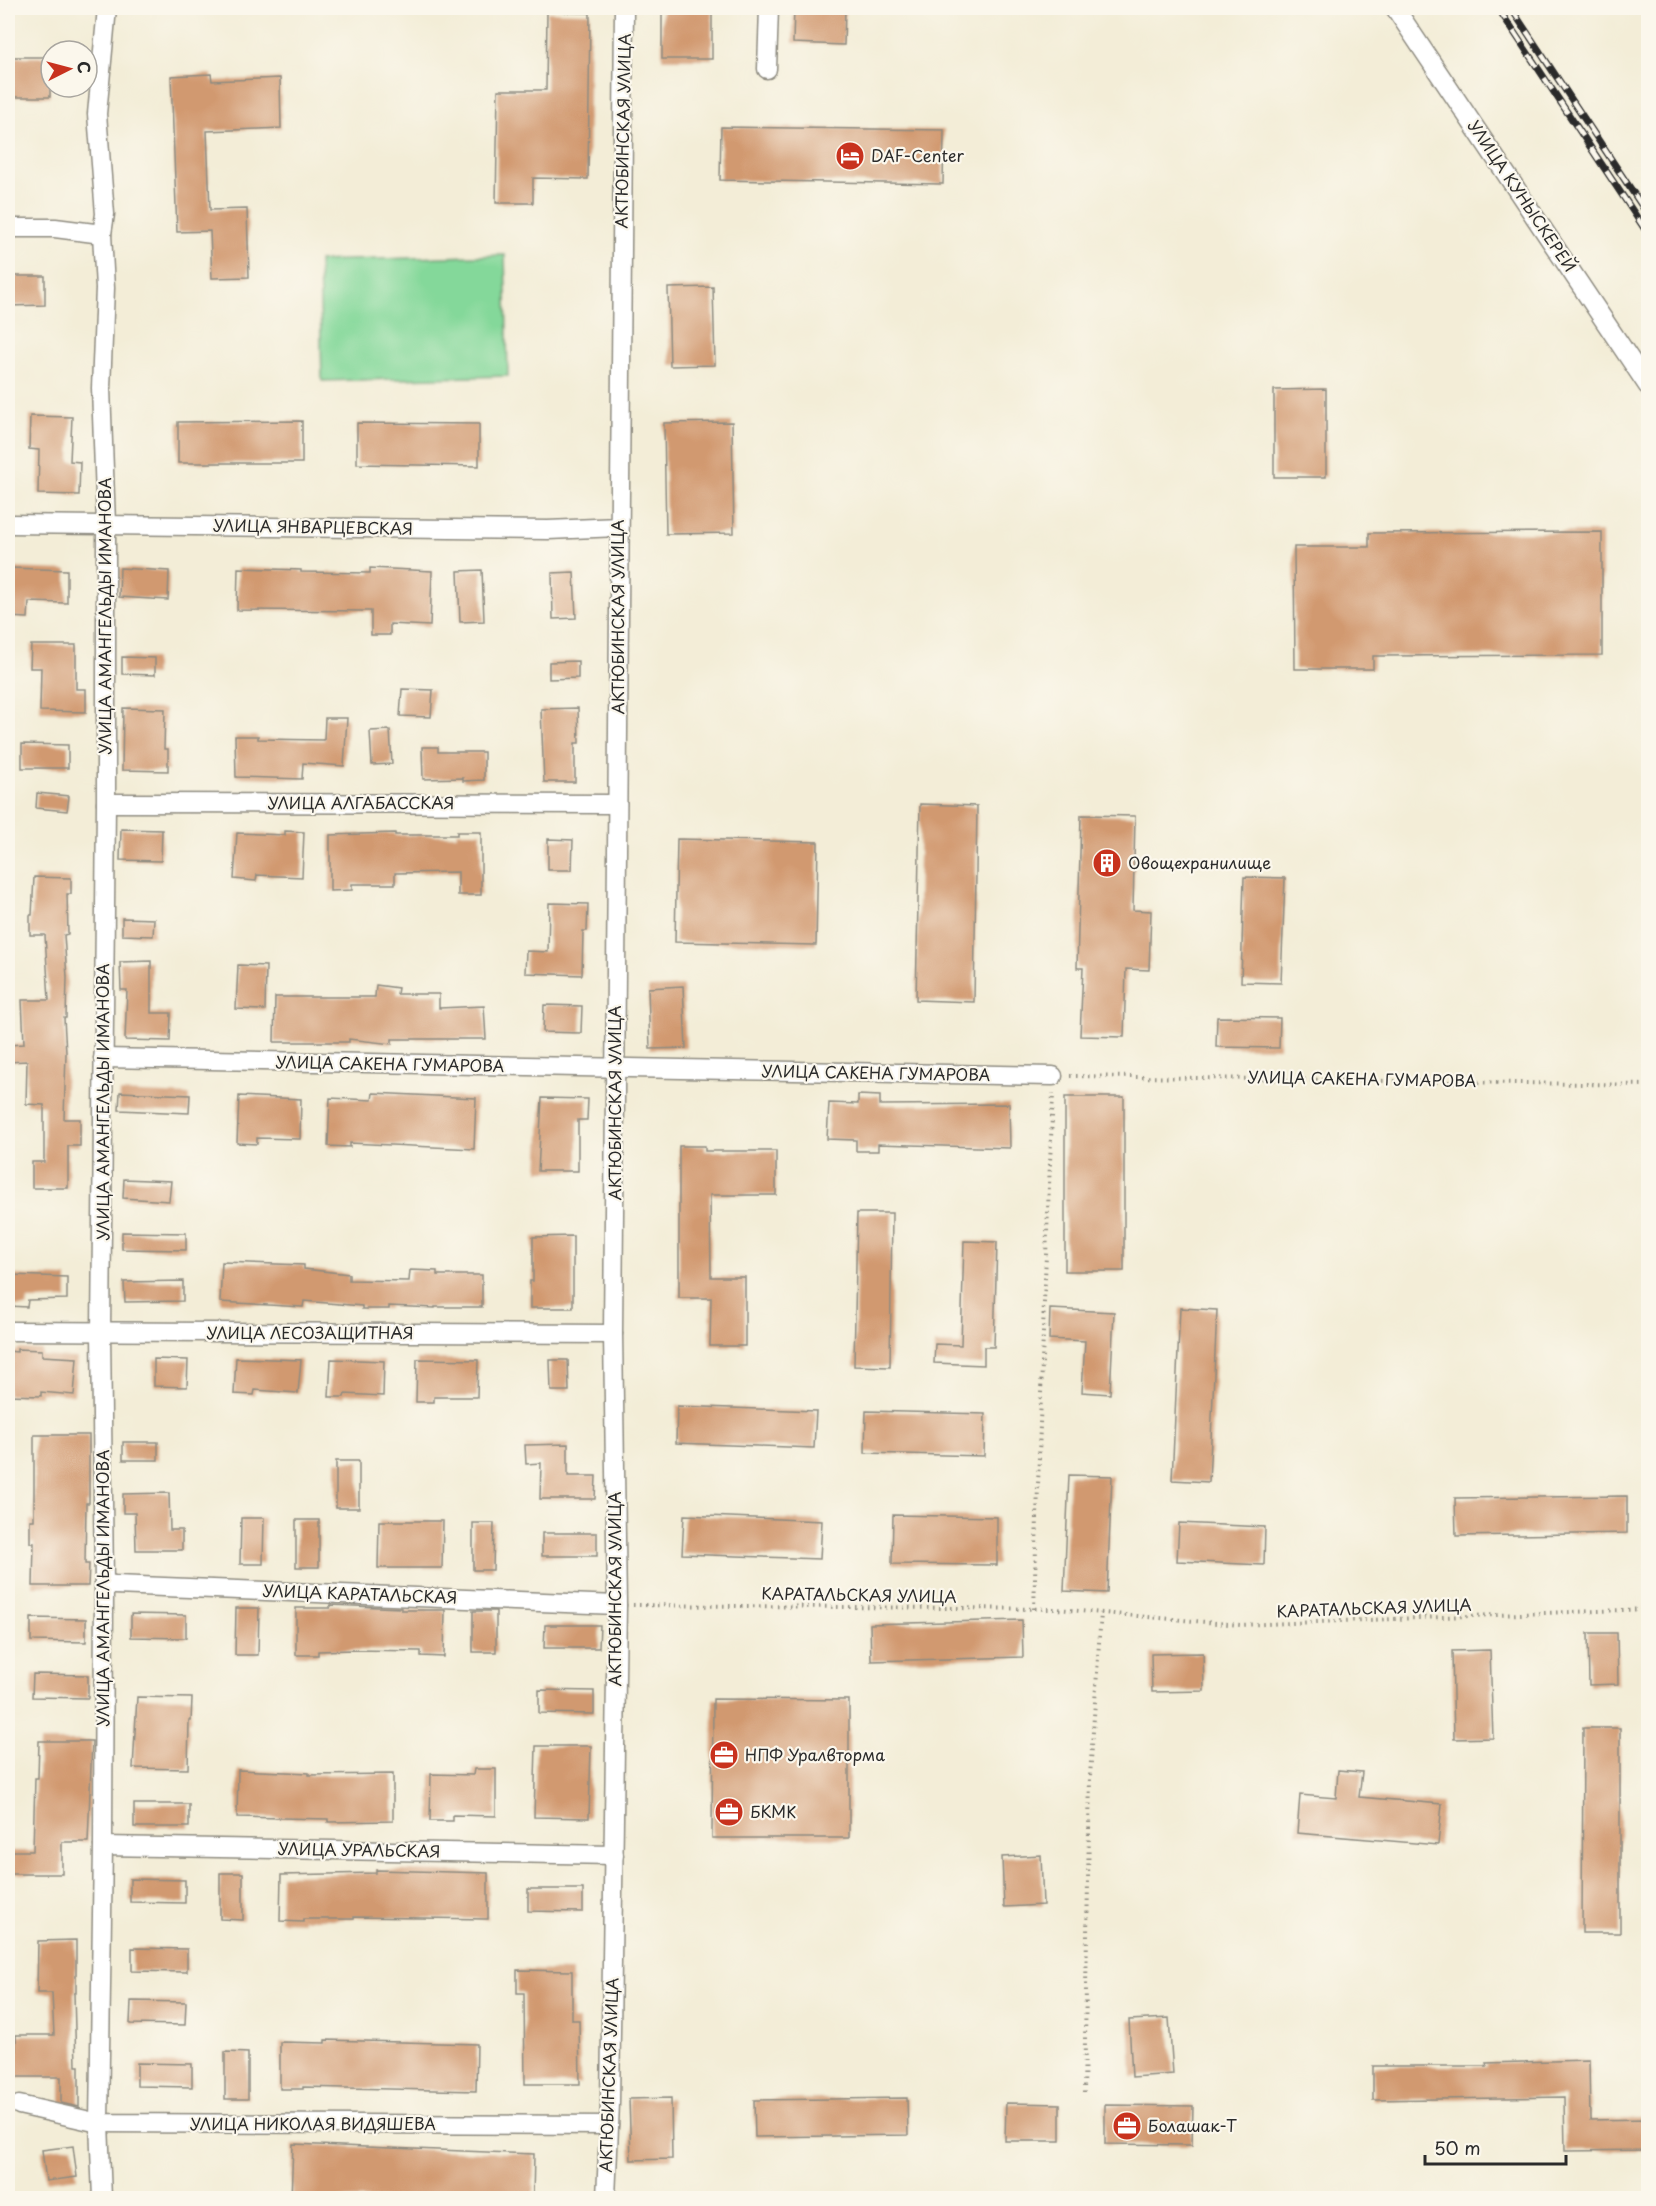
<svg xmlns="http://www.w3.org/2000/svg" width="1656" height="2206" viewBox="0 0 1656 2206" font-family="'Playpen Sans',sans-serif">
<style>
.green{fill:#84d89a;stroke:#588262;stroke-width:1.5}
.building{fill:#d1996f}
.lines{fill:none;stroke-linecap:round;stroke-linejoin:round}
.minor-casing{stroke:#8f8c81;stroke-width:21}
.path{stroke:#8f8c81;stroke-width:4;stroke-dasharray:1.5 4.5;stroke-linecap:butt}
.minor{stroke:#fff;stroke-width:18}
.rail-casing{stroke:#2b2b2b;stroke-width:7}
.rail{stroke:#fbf7ec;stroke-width:4.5;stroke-dasharray:14;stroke-linecap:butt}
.labels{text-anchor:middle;stroke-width:4.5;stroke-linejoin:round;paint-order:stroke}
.street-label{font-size:16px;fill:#2b2b2b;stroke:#fbf7ec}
.poi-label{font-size:16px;fill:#2b2b2b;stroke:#fbf7ec;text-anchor:start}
</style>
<rect width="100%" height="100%" fill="#fbf7ec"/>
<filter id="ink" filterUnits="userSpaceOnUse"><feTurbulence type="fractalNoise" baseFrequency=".0167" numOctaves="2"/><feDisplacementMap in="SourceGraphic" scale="12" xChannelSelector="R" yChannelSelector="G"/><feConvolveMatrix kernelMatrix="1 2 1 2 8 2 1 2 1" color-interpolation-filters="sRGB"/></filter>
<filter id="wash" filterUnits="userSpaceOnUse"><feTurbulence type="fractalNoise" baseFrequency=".008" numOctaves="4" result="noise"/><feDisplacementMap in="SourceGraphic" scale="24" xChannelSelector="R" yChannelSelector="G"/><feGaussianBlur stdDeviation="1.35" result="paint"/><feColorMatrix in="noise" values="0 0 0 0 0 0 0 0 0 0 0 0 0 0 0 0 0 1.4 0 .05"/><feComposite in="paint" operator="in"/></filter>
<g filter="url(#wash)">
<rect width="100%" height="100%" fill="#f3edd7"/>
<path class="green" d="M505,255L508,376L322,381L319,261Z"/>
<g id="blocks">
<g class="building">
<rect x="662" y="8" width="50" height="51"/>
<path d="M794,8H845L844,45L793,43Z"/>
<path d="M547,12L590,13L588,179L533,178V203H496L498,90H546Z"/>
<rect x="8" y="57" width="42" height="40"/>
<path d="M211,74L212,81L280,78L281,128L207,131L210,210L247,209L249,277L212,278L210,231L177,232L171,76Z"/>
<path d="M721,127L944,130L943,184L720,180Z"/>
<path d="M8,276H45V305L8,306Z"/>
<path d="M713,287L715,365L670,366L668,288Z"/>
<path d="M1326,389V477H1274V390Z"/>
<path d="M30,416L72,417L70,461L80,462L79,495L38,494L39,450L29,449Z"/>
<path d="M302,421V463H178V422Z"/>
<path d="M732,422L734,533L666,534L664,423Z"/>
<path d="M357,423L479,424V466L357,464Z"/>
<path d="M1602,532V655L1373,656V669H1295L1294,547H1369V533Z"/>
<path d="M9,568L67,570V603L29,602L28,618L8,617Z"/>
<path d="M120,568L169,571L168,600L119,597Z"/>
<path d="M238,568L301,570V572L370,573V568L432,571L430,626L390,624V635H371V611L237,610Z"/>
<path d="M482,570L484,621L460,622L458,571Z"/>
<path d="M574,572L576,618L553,619L552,573Z"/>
<path d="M31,645H76V689H86V712L40,711L41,668H30Z"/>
<path d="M122,657L155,658V675L122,674Z"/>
<path d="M578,661V678L549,679V662Z"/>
<path d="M402,689L433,690L431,717L400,716Z"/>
<path d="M123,708L165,709L164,749H168V771L122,770Z"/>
<path d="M578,708L579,743H575V782H544L541,709Z"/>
<path d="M325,718H347L344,766L303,763L302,779L236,777L235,736H258V739L324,740Z"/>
<path d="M390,730L392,764L372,765L370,731Z"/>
<path d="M22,744L68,745V768H22Z"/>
<path d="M422,747H438V752H484V780L463,781V778L423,779Z"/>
<path d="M37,793L69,796L67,811L36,808Z"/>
<path d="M920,804L977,806L974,1002L916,1000Z"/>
<path d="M1081,815L1135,816L1133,910L1151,911L1149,970L1126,969L1124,1037L1080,1036L1083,968H1077Z"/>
<path d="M121,829L162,830L161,861L120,860Z"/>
<path d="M285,831L304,832L302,877L257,875L256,881L234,879L237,833L285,835Z"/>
<path d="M457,832H481V895H458V872L395,873V884H352V890L330,891V835L395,833V835H457Z"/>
<path d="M548,839L573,840L572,870H548Z"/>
<path d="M677,839L818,842L816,945L675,942Z"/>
<path d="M34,877L71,878V894H67L68,934L64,935L67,977L66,1018H64L66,1053L64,1119H80V1146H68V1188H32V1162H44V1105L26,1104L27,1061L8,1062V1045L24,1044L22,1000H49L45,935H30V915H32Z"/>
<path d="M1244,877L1285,878L1281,983L1241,982Z"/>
<path d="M549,903L588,904L587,931H583L582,975L525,973L526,951L548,952Z"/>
<path d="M122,918L154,919L153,936L122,935Z"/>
<path d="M151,961V1013H171L170,1041L125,1040L127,990H121L120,962Z"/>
<path d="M238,965L266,966L265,1010L236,1009Z"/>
<path d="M376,985L398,988L397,994H439V1008L484,1006L486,1039H392V1044L349,1039V1042H274L275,997H375Z"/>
<path d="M683,986L686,1048L650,1049L648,988Z"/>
<path d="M544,1005L582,1006L581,1033L543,1032Z"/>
<path d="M1217,1017L1280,1018L1279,1048L1216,1047Z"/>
<path d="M120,1092L190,1095L189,1113L119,1110Z"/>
<path d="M373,1093L476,1098L474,1149L350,1143V1147L328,1146L330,1098L372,1100Z"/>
<path d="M858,1095L880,1096V1105L1009,1104L1010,1148L878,1144V1151H856V1140L827,1139L829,1103L858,1104Z"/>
<path d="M239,1096L301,1099L300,1139L257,1138V1144L237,1143Z"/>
<rect x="1065" y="1097" width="59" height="174"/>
<path d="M542,1098L588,1099L587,1120H578V1171H538Z"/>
<path d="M679,1146H705V1151H776V1195H710L711,1277H745V1346H710L711,1298H679Z"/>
<path d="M124,1179L171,1181L169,1201L123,1198Z"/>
<path d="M857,1213H892L890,1367L854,1366Z"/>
<path d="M122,1232L186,1233V1250L122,1249Z"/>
<path d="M573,1236V1308H530V1281H533V1237Z"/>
<path d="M964,1241L997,1242L994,1347H984V1365L934,1363L935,1344L961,1345Z"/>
<path d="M222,1262L304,1265V1269L349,1274V1280L409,1281L410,1270L437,1271V1275H482V1307H435V1308L389,1306V1309H362V1306L304,1301L303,1307L220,1302Z"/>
<path d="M11,1275L67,1277V1299L28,1300L27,1307L9,1306Z"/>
<path d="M183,1281V1301L125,1302L124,1282Z"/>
<path d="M1180,1308L1217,1310L1209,1482L1172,1480Z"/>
<path d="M1050,1309L1114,1312L1110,1394L1082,1392L1085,1341L1049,1339Z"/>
<path d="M17,1349L42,1350V1356L77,1358L74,1395L41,1392V1396L8,1395V1351L17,1352Z"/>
<path d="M236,1358L301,1360L298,1393L255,1390L254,1395L234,1394Z"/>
<path d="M154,1359L188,1360L187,1387L154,1386Z"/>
<path d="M331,1359L384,1361L383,1396L345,1394L344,1397H329Z"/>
<path d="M417,1359L478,1360L477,1397H434V1402H416Z"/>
<path d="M550,1360H568L569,1391H551Z"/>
<path d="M677,1406L816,1411L814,1448L676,1443Z"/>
<path d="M866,1411L985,1414L984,1456L865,1453Z"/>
<path d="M34,1435H89V1503H86L85,1564H89L88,1586H33L34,1543H30V1520H34Z"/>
<rect x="123" y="1442" width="35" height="18"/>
<path d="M568,1444V1476H596L595,1499H540L541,1463L526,1464L525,1445Z"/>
<rect x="336" y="1461" width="23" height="47"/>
<path d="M1069,1475L1112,1476L1107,1593L1064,1591Z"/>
<path d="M169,1493L170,1530H182V1550H136L135,1513H123V1494Z"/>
<path d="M1627,1496V1533L1456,1536L1455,1498Z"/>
<path d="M684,1515L822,1521L820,1559L682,1554Z"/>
<path d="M893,1515L997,1517V1565L892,1564Z"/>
<path d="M241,1518H264L263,1564H240Z"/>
<rect x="296" y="1520" width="23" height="47"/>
<path d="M379,1521H443L442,1568H378Z"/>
<path d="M473,1523H494L493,1570H473Z"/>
<path d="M1179,1523L1265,1527L1264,1565L1177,1561Z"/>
<rect x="542" y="1533" width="55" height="23"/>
<path d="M330,1605L401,1608V1610H445L444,1657L421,1656V1651L353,1650L318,1651V1655H296V1608H330Z"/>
<path d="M236,1608H259L258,1655H235Z"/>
<rect x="473" y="1611" width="23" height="41"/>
<path d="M131,1614L186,1615V1638L131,1637Z"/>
<path d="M31,1618L86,1619V1642L31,1641Z"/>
<path d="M1022,1620L1023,1657L871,1661L870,1624Z"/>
<path d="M545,1625H600L599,1648H544Z"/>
<path d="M1588,1633H1617L1618,1684L1589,1685Z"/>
<path d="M1490,1650L1493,1738L1454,1739L1452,1651Z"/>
<path d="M1203,1653L1204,1691L1152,1692L1151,1654Z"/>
<path d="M33,1674L88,1675V1698L32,1697Z"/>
<path d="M539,1690L594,1691V1714L539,1713Z"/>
<path d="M137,1697L192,1698L191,1721H189L188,1769L133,1768Z"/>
<path d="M713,1699L849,1700V1838H712Z"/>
<path d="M1583,1728H1620V1933H1582Z"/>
<path d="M39,1741H92L88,1842H62V1874H8V1851H33L35,1778H38Z"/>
<path d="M536,1746H591L589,1818L534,1817Z"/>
<path d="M474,1769H496V1816L453,1815V1821H430L431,1774L473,1775Z"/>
<path d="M238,1770L309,1773V1775L393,1774V1821L328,1822V1819L237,1817Z"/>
<path d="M1338,1770L1362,1772L1359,1797L1442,1804L1438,1845L1297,1833L1300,1795L1336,1798Z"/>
<rect x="134" y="1804" width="55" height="23"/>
<path d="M1041,1855L1043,1905L1004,1907L1002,1857Z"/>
<path d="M376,1870L488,1873V1919L354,1917V1919H303V1922L280,1921L281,1875L376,1873Z"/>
<path d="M220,1873H243V1920L220,1919Z"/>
<path d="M130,1879L185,1880V1903L130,1902Z"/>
<path d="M528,1889H583V1912L528,1911Z"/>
<path d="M76,1940V1993H74L76,2066H79V2107L61,2103V2077H16V2035H54L52,1993H37L38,1941Z"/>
<path d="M132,1948L187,1949V1972L132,1971Z"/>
<path d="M517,1970L572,1971V2020H579L580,2084H525L524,1993H517Z"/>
<path d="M131,2001L186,2002L185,2025L130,2024Z"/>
<path d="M1169,2018L1173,2074L1132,2077L1129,2020Z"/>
<path d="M325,2040L477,2044L476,2091L303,2087V2089H280V2042L325,2043Z"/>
<path d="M225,2052L248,2053V2099H225Z"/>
<path d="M1589,2060L1590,2120L1648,2119V2150L1565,2151L1564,2097L1373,2100V2066H1487L1486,2063Z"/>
<path d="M137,2063L192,2064V2087L137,2086Z"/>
<path d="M671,2098L672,2159L631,2160L629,2099Z"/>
<path d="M907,2098L908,2135L755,2137L754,2100Z"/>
<path d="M1006,2103L1060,2104V2141H1005Z"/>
<path d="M1105,2105L1193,2106L1192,2145L1105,2144Z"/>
<path d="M293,2144L534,2154L533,2199H291Z"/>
<path d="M73,2146L77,2177L46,2181L42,2150Z"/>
</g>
</g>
</g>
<g filter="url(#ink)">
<use href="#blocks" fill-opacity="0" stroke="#8f8c81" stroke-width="1.5"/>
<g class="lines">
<g class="minor-casing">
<g id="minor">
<path d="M1395,8L1648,386"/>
<path d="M767,69L769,8"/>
<path d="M8,228H55L102,234"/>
<path d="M8,524L548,530L619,527"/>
<path d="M106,803L617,804"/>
<path d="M103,1058L1053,1076"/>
<path d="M8,1331L613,1334"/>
<path d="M104,1583L115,1585L617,1605"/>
<path d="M103,1846L614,1855"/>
<path d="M19,2105L99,2123L609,2125"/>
<path d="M102,2198L99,2123L103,1846L104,1583L101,1332L106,803V524L101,388L105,288L102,234L105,214L97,114L107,8"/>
<path d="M606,2198L610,2103L617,1605L613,1334L624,8"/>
</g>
</g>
<g class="path">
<path d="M1070,1076L1648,1085"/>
<path d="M633,1605L1057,1609L1240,1625L1648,1609"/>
<path d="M1034,1609L1044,1302L1053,1093"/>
<path d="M1084,2093L1090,1776L1101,1613"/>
</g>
<use href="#minor" class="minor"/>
<g class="rail-casing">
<g id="rail">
<path d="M1498,8L1648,234"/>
<path d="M1511,8L1648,215"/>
</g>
</g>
<use href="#rail" class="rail"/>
</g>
</g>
<defs>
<g id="hotel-disc" transform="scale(1.5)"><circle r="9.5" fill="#c8321e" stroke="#fbf7ec"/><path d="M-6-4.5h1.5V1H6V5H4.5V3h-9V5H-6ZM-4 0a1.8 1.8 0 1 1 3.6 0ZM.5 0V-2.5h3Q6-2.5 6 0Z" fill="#fff"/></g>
<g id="building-disc" transform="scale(1.5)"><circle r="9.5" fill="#c8321e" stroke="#fbf7ec"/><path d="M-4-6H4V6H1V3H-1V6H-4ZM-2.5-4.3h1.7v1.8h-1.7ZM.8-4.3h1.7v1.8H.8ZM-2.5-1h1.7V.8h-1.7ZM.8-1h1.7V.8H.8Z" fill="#fff"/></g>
<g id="office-disc" transform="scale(1.5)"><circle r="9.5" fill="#c8321e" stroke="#fbf7ec"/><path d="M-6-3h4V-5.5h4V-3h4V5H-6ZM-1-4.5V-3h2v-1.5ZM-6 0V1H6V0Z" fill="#fff"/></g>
</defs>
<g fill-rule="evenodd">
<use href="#hotel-disc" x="850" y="156"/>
<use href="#building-disc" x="1107" y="863"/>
<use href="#office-disc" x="724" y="1755"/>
<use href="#office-disc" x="729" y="1812"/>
<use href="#office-disc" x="1127" y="2126"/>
</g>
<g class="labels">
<g class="street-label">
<text transform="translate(623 131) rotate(-89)" y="6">АКТЮБИНСКАЯ УЛИЦА</text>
<text transform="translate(1522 196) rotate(56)" y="6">УЛИЦА КУНЫСКЕРЕЙ</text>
<text transform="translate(313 527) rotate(1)" y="6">УЛИЦА ЯНВАРЦЕВСКАЯ</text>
<text transform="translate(105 616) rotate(-90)" y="6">УЛИЦА АМАНГЕЛЬДЫ ИМАНОВА</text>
<text transform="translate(618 617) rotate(-90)" y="6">АКТЮБИНСКАЯ УЛИЦА</text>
<text x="361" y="809">УЛИЦА АЛГАБАССКАЯ</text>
<text transform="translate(390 1064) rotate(1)" y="6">УЛИЦА САКЕНА ГУМАРОВА</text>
<text transform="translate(876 1073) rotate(1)" y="6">УЛИЦА САКЕНА ГУМАРОВА</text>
<text transform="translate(1362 1079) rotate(1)" y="6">УЛИЦА САКЕНА ГУМАРОВА</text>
<text transform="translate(103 1102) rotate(-90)" y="6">УЛИЦА АМАНГЕЛЬДЫ ИМАНОВА</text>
<text transform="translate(615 1103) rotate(-90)" y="6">АКТЮБИНСКАЯ УЛИЦА</text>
<text x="310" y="1339">УЛИЦА ЛЕСОЗАЩИТНАЯ</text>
<text transform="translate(103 1588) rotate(-90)" y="6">УЛИЦА АМАНГЕЛЬДЫ ИМАНОВА</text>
<text transform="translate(615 1589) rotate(-90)" y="6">АКТЮБИНСКАЯ УЛИЦА</text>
<text transform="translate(360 1594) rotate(2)" y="6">УЛИЦА КАРАТАЛЬСКАЯ</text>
<text transform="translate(859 1595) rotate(1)" y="6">КАРАТАЛЬСКАЯ УЛИЦА</text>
<text transform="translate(1374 1608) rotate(-2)" y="6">КАРАТАЛЬСКАЯ УЛИЦА</text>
<text transform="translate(359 1850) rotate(1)" y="6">УЛИЦА УРАЛЬСКАЯ</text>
<text transform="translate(609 2075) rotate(-88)" y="6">АКТЮБИНСКАЯ УЛИЦА</text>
<text x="313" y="2130">УЛИЦА НИКОЛАЯ ВИДЯШЕВА</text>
</g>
<g class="poi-label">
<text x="871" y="162">DAF-Center</text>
<text x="1128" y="869">Овощехранилище</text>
<text x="745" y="1761">НПФ Уралвторма</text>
<text x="750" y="1818">БКМК</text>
<text x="1148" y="2132">Болашак-Т</text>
</g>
</g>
<rect width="1656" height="2206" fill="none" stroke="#fbf7ec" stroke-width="30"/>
<g transform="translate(69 69) rotate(84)"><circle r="28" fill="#fbf7ec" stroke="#a8a59f" stroke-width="1.5"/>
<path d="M0-4.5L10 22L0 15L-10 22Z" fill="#c8321e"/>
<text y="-9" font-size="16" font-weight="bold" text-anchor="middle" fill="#2b2b2b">С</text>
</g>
<path d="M1425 2155v9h141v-9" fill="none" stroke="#2b2b2b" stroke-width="3"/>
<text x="1434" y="2155" font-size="18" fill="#2b2b2b" stroke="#fbf7ec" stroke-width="4.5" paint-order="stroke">50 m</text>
</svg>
